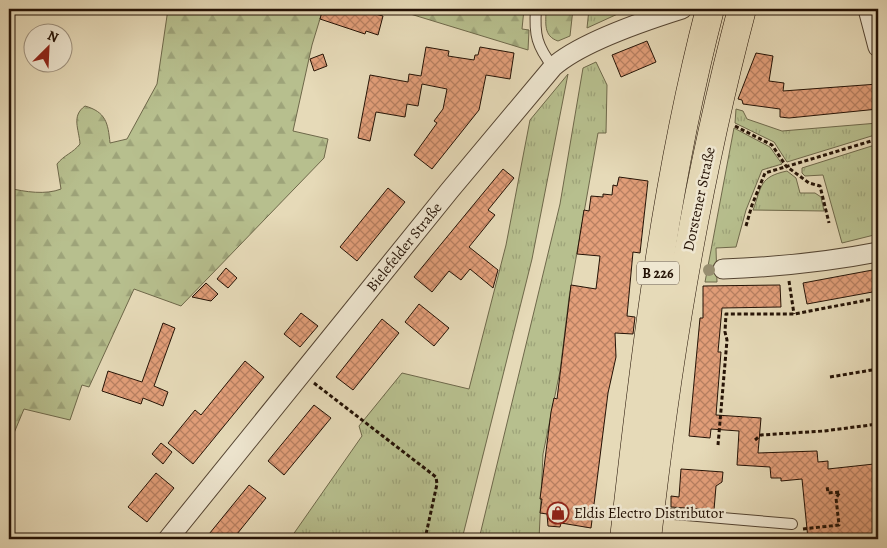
<svg xmlns="http://www.w3.org/2000/svg" width="887" height="548" viewBox="0 0 887 548" font-family="Alegreya,serif">
<style>
.grass{fill:url(#grass-tufts);stroke:#6e684a}
.forest{fill:url(#forest-firs);stroke:#6e684a}
.building{fill:url(#building-cross-hatch);stroke:#241205}
.lines{fill:none;stroke-linecap:round;stroke-linejoin:round}
.lane-casing{stroke:#544432;stroke-width:12}
.street-casing{stroke:#544432;stroke-width:21}
.primary-casing{stroke:#241205;stroke-width:29}
.path{stroke:#241205;stroke-width:3;stroke-dasharray:4 2.5;stroke-linecap:butt}
.lane{stroke:#efe7d1;stroke-width:10}
.street{stroke:#efe7d1;stroke-width:19}
.primary{stroke:#e6dab8;stroke-width:28}
.tree{fill:#978e70}
.labels{text-anchor:middle;stroke-width:5;stroke-linejoin:round;paint-order:stroke}
.shield{fill:#efe7d1;stroke:#615242;stroke-width:1}
.shield-label{font-size:14px;font-weight:bold;fill:#241205}
.street-label{font-size:15px;fill:#241205;stroke:#efe7d1}
.poi-label{font-size:15px;fill:#241205;stroke:#efe7d1;text-anchor:start}
</style>
<defs>
<pattern id="grass-tufts" width="24" height="20" patternUnits="userSpaceOnUse" patternTransform="scale(1.25)"><rect width="24" height="20" fill="#b7bf8e"/><path d="M3 7l-1-3M5 7V3M7 7l1-3M15 17l-1-3M17 17v-4M19 17l1-3" fill="none" stroke="#9da379"/></pattern>
<pattern id="forest-firs" width="22" height="20" patternUnits="userSpaceOnUse" patternTransform="scale(1.25)"><rect width="22" height="20" fill="#b7bf8e"/><path d="M5 1l3.5 6h-7zM16 11l3.5 6h-7z" fill="#9da379"/></pattern>
<pattern id="building-cross-hatch" width="8" height="8" patternUnits="userSpaceOnUse" patternTransform="scale(1.25)"><rect width="8" height="8" fill="#e39f7a"/><path d="M0 0l8 8M0 8l8-8" fill="none" stroke="#b88062"/></pattern>
</defs>
<rect width="100%" height="100%" fill="#e6dab8"/>
<filter id="stains"><feTurbulence type="fractalNoise" baseFrequency=".004" numOctaves="4"/><feColorMatrix values="0 0 0 0 .2 0 0 0 0 .09 0 0 0 0 .02 0 0 0 .5 -.17"/></filter>
<radialGradient id="worn" r=".72"><stop offset=".6" stop-color="#630" stop-opacity="0"/><stop offset="1" stop-color="#630" stop-opacity=".3"/></radialGradient>
<g class="grass">
<path d="M589,9H622V12L587,28Z"/>
<path d="M596,62L607,85L606,133H598L569,298L560,371L543,454L539,539H479L560,204L583,68Z"/>
<path d="M568,74L532,259L462,539H290L362,436L359,426L402,373L469,389L506,245L530,120Z"/>
<path d="M736,109L743,111L747,119L782,131L878,123V134L787,162L774,142L735,123Z"/>
<path d="M734,128L770,147L782,164L762,170L746,210L736,247L716,248L717,282H705Z"/>
<path d="M878,144V234L842,243L823,175L805,176L802,173V168Z"/>
<path d="M787,171L796,178L800,193H815L821,197L824,211L753,210C762,186 759,177 787,171Z"/>
</g>
<g class="forest">
<path d="M168,9H323L312,45L293,131L328,139L324,158L181,306L134,289L89,387L82,385L70,420L24,409L9,445V188C25,192 46,195 61,189L57,164C64,155 73,153 80,144C79,129 71,116 85,106C106,112 108,123 110,143L127,139L157,84Z"/>
<path d="M394,9H524L522,29L529,30L528,50Z"/>
<path d="M546,9H573L570,36L558,41C543,36 546,23 546,9Z"/>
</g>
<g class="building">
<path d="M323,9H376L375,14L383,16L378,35L366,31L365,34L320,19Z"/>
<path d="M647,41L656,62L621,77L612,55Z"/>
<path d="M426,47L449,51L448,56L474,60L475,55H478L480,47L514,53L510,79L486,75L479,110L432,169L414,155L437,123L434,121L443,109L447,89L422,84L418,106L407,104L405,117L376,112L370,141L358,138L370,75L408,82L409,74L421,76Z"/>
<path d="M756,53L773,56L769,81L784,83L783,91L878,84V109L789,118L780,117V109L743,104L742,100L738,99Z"/>
<path d="M323,54L327,66L314,71L310,59Z"/>
<path d="M503,169L514,178L488,210L495,215L469,247L498,270L493,288L470,269L461,280L449,271L432,292L414,277Z"/>
<path d="M619,177L648,181L640,253L633,252L627,316L635,317L633,334L615,333L616,357L608,393L591,528L561,523L560,527L548,526L547,514L540,513L542,499H540L551,412L554,398L557,399L571,285L596,289L600,256L577,254L584,210L589,211L591,196L603,197V194L612,195L613,185L617,186Z"/>
<path d="M388,188L405,202L357,261L340,247Z"/>
<path d="M226,268L237,278L228,288L217,279Z"/>
<path d="M878,269V291L807,304L803,283Z"/>
<path d="M206,283L218,294L211,301L192,297Z"/>
<path d="M780,285L781,307L722,308L718,352H721L716,415L761,418L758,453L817,451L818,462L828,461V469L874,464L878,487V508H875L878,539H808L802,479L781,481V478H771L770,467L737,465L739,431L711,429L710,438L689,436L700,318H703V286Z"/>
<path d="M419,304L449,328L434,346L405,322Z"/>
<path d="M301,313L318,326L300,347L284,334Z"/>
<path d="M382,319L399,333L353,390L336,377Z"/>
<path d="M163,323L175,328L154,386L168,392L163,406L143,398L141,404L102,391L108,371L142,382Z"/>
<path d="M245,361L264,377L193,464L168,443L195,410L201,415Z"/>
<path d="M314,405L331,418L284,475L268,461Z"/>
<path d="M161,443L172,452L163,464L152,454Z"/>
<path d="M681,469L723,472L722,482L716,486L714,510L671,507V496L679,497Z"/>
<path d="M156,473L174,488L147,522L128,507Z"/>
<path d="M249,485L266,498L233,539H205Z"/>
</g>
<g class="lines">
<g class="lane-casing">
<g id="lane">
<path d="M536,9C534,35 537,46 553,67"/>
<path d="M651,512L792,524"/>
</g>
</g>
<g class="street-casing">
<g id="street">
<path d="M868,9L878,47"/>
<path d="M723,269C776,267 827,262 878,252"/>
<path d="M168,539L450,190L553,67C580,43 647,20 682,9"/>
</g>
</g>
<g class="primary-casing">
<g id="primary">
<path d="M624,539C644,362 665,182 710,9"/>
<path d="M647,539C667,360 696,183 742,9"/>
</g>
</g>
<g class="path">
<path d="M735,126L772,145L786,166L809,183L820,186L829,223"/>
<path d="M746,226L752,205L765,173L878,139"/>
<path d="M789,281L794,314"/>
<path d="M830,377L878,369"/>
<path d="M314,383L436,477L437,484L425,539"/>
<path d="M755,440L761,435L824,431L878,424"/>
<path d="M718,445L727,340L725,332L726,314H794L878,298"/>
<path d="M803,529L839,525L836,498L840,492L828,493L827,486"/>
</g>
<use href="#lane" class="lane"/>
<use href="#street" class="street"/>
<use href="#primary" class="primary"/>
</g>
<circle class="tree" cx="709" cy="270" r="6"/>
<defs>
<g id="shop-ring" transform="scale(1.125)"><circle r="9.5" fill="#efe7d1" stroke="#8f2418" stroke-width="1.5"/><path d="M-5-2.5h2.3a2.7 3.5 0 0 1 5.4 0H5L5.5 6h-11ZM-1.5-2.5h3a1.5 2.3 0 0 0-3 0Z" fill="#8f2418"/></g>
</defs>
<g fill-rule="evenodd">
<use href="#shop-ring" x="558" y="513"/>
</g>
<g class="labels">
<rect class="shield" x="637" y="261.5" width="42" height="23" rx="4"/>
<g class="shield-label">
<text x="658" y="278">B 226</text>
</g>
<g class="street-label">
<text transform="translate(699 199) rotate(-78)" y="5">Dorstener Straße</text>
<text transform="translate(404 247) rotate(-51)" y="5">Bielefelder Straße</text>
</g>
<g class="poi-label">
<text x="574" y="518">Eldis Electro Distributor</text>
</g>
</g>
<rect width="887" height="548" fill="none" stroke="#e6dab8" stroke-width="30"/>
<rect x="10" y="10" width="867" height="528" fill="none" stroke="#241205" stroke-width="2.5"/>
<rect x="15" y="15" width="857" height="518" fill="none" stroke="#241205"/>
<g transform="translate(48 48) rotate(24)"><circle r="24" fill="#efe7d1" stroke="#9e927f"/>
<path d="M0-4L9 19L0 12L-9 19Z" fill="#8f2418"/>
<text y="-8" font-size="14" font-weight="bold" text-anchor="middle" fill="#241205">N</text>
</g>
<rect width="100%" height="100%" filter="url(#stains)"/>
<rect width="100%" height="100%" fill="url(#worn)"/>
</svg>
